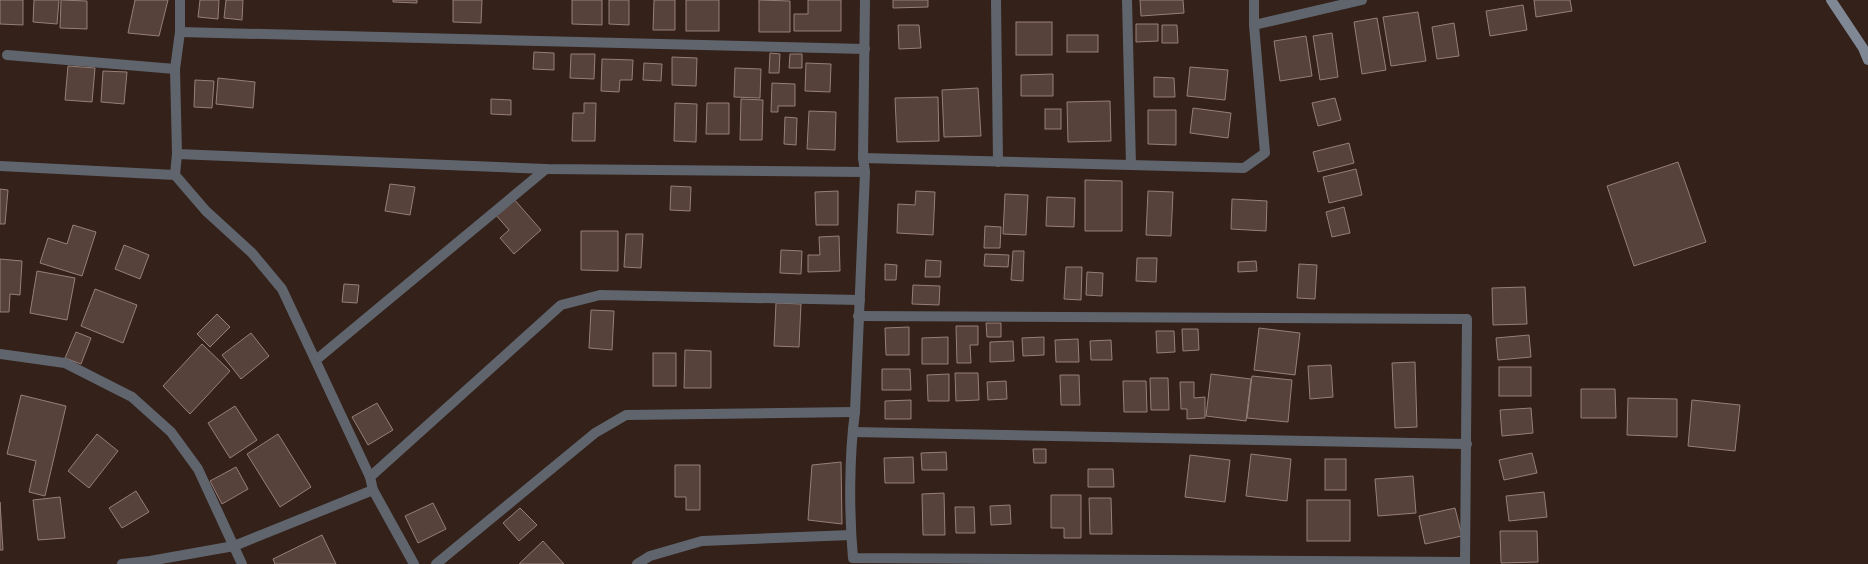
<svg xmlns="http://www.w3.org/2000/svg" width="1868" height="564" viewBox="0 0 1868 564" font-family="'Noto Sans',sans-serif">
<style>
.building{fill:#56423b;stroke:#967f78}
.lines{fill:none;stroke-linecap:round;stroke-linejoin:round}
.minor{stroke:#60656d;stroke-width:10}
.secondary{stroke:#818895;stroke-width:10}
</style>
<rect width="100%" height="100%" fill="#33211a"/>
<g class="building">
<path d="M0,0H23V25L0,24Z"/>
<path d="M34,0H59L57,24L33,22Z"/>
<path d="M61,0L87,1V29L60,28Z"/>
<path d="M135,0H168L159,36L128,33Z"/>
<path d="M200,0H219L218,19L198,17Z"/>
<path d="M226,0H243L242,20L224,18Z"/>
<path d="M393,0H417V3L393,2Z"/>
<path d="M453,0H482L481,23L453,22Z"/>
<path d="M572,0H602V25L572,24Z"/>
<path d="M609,0H629V25L609,24Z"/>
<path d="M654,0H675V30H653Z"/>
<rect x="686" y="0" width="33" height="31"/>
<path d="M759,0L790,1V32H759Z"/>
<path d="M808,0H841V31H794V14H808Z"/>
<path d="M893,0H928V7L893,8Z"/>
<path d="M1140,0H1183L1184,13L1141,16Z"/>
<path d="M1534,0H1570L1572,11L1536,17Z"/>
<path d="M1523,5L1527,30L1490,36L1486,11Z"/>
<path d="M1418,12L1426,61L1391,66L1383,17Z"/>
<path d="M1377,18L1386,70L1362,74L1354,22Z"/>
<rect x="1016" y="22" width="36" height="33"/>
<path d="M1454,23L1459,56L1437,59L1432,27Z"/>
<path d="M1136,24H1158V41L1136,42Z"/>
<path d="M898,25H919L921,48L899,49Z"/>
<path d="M1162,25H1177L1178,43H1162Z"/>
<path d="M1332,33L1338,77L1320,80L1313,36Z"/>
<rect x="1067" y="35" width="31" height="17"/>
<path d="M1306,36L1312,76L1280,81L1274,41Z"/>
<path d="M534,52L554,53V70L533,69Z"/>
<path d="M770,53L780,54L779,73H769Z"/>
<path d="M571,54H595L594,79L570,78Z"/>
<path d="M790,54H802V68H789Z"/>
<path d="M672,57L697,58L696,86L672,85Z"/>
<path d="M602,59L633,60L632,80H620L619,92L601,91Z"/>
<path d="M644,63L662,64L661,81L643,80Z"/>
<path d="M806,63L831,64L830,92L805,91Z"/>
<path d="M68,66L95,68L92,102L65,100Z"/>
<path d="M1190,67L1228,70L1225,100L1187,96Z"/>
<path d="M735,68L761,69L760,98L734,97Z"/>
<path d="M103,71L127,72L124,104L101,102Z"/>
<path d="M1053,74V96H1021V75Z"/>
<path d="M1154,77L1174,78L1175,97H1154Z"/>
<path d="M218,78L255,82L253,108L216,104Z"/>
<path d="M195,80L214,81L212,108L194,107Z"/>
<path d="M772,83L795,84V106H778V112H771Z"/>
<path d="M978,88L981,136L944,137L942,90Z"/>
<path d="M938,97L939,141L897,142L895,98Z"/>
<path d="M1335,98L1341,120L1318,126L1312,103Z"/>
<path d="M491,99L511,100V115L491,114Z"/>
<path d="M741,99L763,100L762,140H740Z"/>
<path d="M1110,101L1111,141L1068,142L1067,102Z"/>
<path d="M584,103H596L595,141H572L573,113H584Z"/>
<path d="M675,103L697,104L696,142L674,141Z"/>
<path d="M707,103H729V134H706Z"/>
<path d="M1193,108L1231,113L1228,138L1190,133Z"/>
<rect x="1045" y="109" width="16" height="20"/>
<path d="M1148,110H1176V145L1148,144Z"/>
<path d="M809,111L836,112L835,150L807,149Z"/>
<path d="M785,117L797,118L796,145L784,144Z"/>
<path d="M1349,143L1354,163L1318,172L1313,152Z"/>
<path d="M1678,162L1706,242L1634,266L1607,186Z"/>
<path d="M1356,169L1362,195L1329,203L1323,177Z"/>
<path d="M1085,180L1122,181V231H1085Z"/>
<path d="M390,184L415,187L410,215L385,211Z"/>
<path d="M671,186L691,187L690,211L670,210Z"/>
<path d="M0,189L8,190L5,224H0Z"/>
<path d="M838,191V225H816L815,192Z"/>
<path d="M916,191L935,192L933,235L897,233L898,204L915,205Z"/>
<path d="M1148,191L1173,192L1171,236L1146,235Z"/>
<path d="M1005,194L1028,195L1026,235L1003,234Z"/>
<path d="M1047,197L1075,198L1074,227L1046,226Z"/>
<path d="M513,198L541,230L514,254L500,238L509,230L495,214Z"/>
<path d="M1232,199L1267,201L1266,231L1231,229Z"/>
<path d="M1344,207L1350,233L1332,237L1326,212Z"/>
<path d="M73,225L96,232L82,276L40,263L48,238L67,244Z"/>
<path d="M985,226L1001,227L1000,248H984Z"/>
<path d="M581,231H618V271L581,270Z"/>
<path d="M626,234H643L641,268L624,267Z"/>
<path d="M839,236L840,271L808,272V255H820L819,237Z"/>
<path d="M124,245L149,255L140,279L115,269Z"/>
<path d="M781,250L802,251L801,274L780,273Z"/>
<path d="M1013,251H1024L1023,281L1011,280Z"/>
<path d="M985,254L1009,255L1008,267L984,266Z"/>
<path d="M1137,258H1157L1156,282L1136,281Z"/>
<path d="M0,259L22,261L20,295L10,294L9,312H0Z"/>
<path d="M926,260L941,261L940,277H925Z"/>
<path d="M1256,261L1257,271L1238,272V262Z"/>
<path d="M885,264L897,265L896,280H885Z"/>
<path d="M1299,264L1317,265L1315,299L1297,298Z"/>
<path d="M1066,267H1082L1081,300L1064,299Z"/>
<path d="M37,271L75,278L67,320L30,313Z"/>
<path d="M1087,272L1103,273L1102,296L1086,295Z"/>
<path d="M344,284L359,285L357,303L342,302Z"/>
<path d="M913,285L940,286L939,305L912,304Z"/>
<path d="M1525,287L1527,324L1493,325L1492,288Z"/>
<path d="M95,289L137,305L123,343L81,326Z"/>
<path d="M776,303L801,304L799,347L774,346Z"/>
<path d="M591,310L614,311L612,350L589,348Z"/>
<path d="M217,314L230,327L210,347L197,334Z"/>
<path d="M986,323H1001V337H987Z"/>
<path d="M956,326H978V345H970L971,363H957Z"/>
<path d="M909,327V355H886L885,328Z"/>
<path d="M1259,328L1300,333L1295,375L1254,370Z"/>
<path d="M1182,329H1198L1199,350L1183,351Z"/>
<path d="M1156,331H1174L1175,352L1157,353Z"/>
<path d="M76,332L91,338L81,364L65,358Z"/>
<path d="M251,333L269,356L241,379L222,355Z"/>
<path d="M1529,335L1531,357L1498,360L1496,338Z"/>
<path d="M948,337V364H922V338Z"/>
<path d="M1044,337V355L1023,356L1022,338Z"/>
<path d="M1078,339L1079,362H1056L1055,340Z"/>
<path d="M1111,340L1112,360H1091L1090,341Z"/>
<path d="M1013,341L1014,361L990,362V342Z"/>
<path d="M202,344L230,371L190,414L163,386Z"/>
<path d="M685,350L711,351V388H684Z"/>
<rect x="653" y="353" width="23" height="33"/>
<path d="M1415,362L1417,427L1395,428L1392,363Z"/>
<path d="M1331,365L1333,397L1310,399L1308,366Z"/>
<rect x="1499" y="367" width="32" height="29"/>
<path d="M882,369H910L911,390H882Z"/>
<path d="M955,373H978L979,400L956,401Z"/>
<path d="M949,374V401H928L927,375Z"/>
<path d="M1211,374L1251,379L1246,421L1206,416Z"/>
<path d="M1060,375H1079L1080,405H1061Z"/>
<path d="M1252,376L1292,380L1288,422L1247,418Z"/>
<path d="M1150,378H1168L1169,410H1151Z"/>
<path d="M1006,381L1007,399L988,400L987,382Z"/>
<path d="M1123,381H1146L1147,412H1124Z"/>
<path d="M1180,382H1194V398L1205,397V418L1187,419V409H1181Z"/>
<path d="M1581,389H1615L1616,418H1581Z"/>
<path d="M21,395L66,406L45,496L29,492L36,461L7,454Z"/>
<path d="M1628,398L1677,399V437L1627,435Z"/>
<path d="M911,400V419H885V401Z"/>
<path d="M1692,400L1740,405L1735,451L1688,446Z"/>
<path d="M377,403L393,430L368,445L352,417Z"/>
<path d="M235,406L257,440L230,458L208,423Z"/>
<path d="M1531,408L1533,433L1502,436L1500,410Z"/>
<path d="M97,434L118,451L89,488L68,471Z"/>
<path d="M278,434L311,487L280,507L247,454Z"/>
<path d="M1033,449H1046V463H1034Z"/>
<path d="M946,452L947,470H922L921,453Z"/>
<path d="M1532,453L1537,473L1504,480L1499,460Z"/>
<path d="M1251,454L1291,459L1287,501L1246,496Z"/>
<path d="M1190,455L1230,460L1225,502L1185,497Z"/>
<path d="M913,457L914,483H885L884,458Z"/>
<rect x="1325" y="459" width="21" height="31"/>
<path d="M841,462L842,524L808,520L812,465Z"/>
<path d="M675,465H700V510H686V497H675Z"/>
<path d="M236,467L248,489L222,504L210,481Z"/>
<path d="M1088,469H1113L1114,487H1088Z"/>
<path d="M1413,476L1416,513L1378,516L1375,479Z"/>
<path d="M136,491L149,512L122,528L109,508Z"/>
<path d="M1544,492L1547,517L1509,521L1506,496Z"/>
<path d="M944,493L945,535H923L922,494Z"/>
<path d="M1051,495H1081V538H1064V528H1051Z"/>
<path d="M60,497L65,538L38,540L33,500Z"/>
<path d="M1089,498H1111L1112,534H1090Z"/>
<rect x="1307" y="500" width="43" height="41"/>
<path d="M0,502L3,550H0Z"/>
<path d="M433,503L446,529L418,543L405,516Z"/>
<path d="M1010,505L1011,524L991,525L990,506Z"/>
<path d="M955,507H974L975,533H956Z"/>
<path d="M520,508L537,525L519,541L503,523Z"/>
<path d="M1455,508L1462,536L1425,544L1419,516Z"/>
<path d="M1500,531H1537L1538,562L1501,563Z"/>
<path d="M322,535L336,564H275L273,559Z"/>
<path d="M543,541L564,564H519Z"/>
</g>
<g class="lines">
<g class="minor">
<path d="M180,0V32L175,69L177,154L175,175L206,211L252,253L282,289L370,477L373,490L414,564"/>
<path d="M865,0L863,158L865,172L855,412C849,456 849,514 853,558L1465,562"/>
<path d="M996,0L998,162"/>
<path d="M1127,0L1131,165"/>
<path d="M1254,25L1362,0"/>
<path d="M180,32L865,49"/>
<path d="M7,55L175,69"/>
<path d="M177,154L546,169L865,172"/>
<path d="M863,158L1244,168L1265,153L1254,25V0"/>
<path d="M0,166L175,175"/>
<path d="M858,316L1467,319L1465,564"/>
<path d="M0,354L65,363L132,397L171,432L198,469L242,564"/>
<path d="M316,360L546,169"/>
<path d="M853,432L1467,444"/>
<path d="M370,477L561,305L600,295L860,300"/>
<path d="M122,564L150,561L234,546L373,490"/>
<path d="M436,564L595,433L626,415L855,412"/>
<path d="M637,564L650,556L702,541L851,535"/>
</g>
<path class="secondary" d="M1831,0L1863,48L1868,60"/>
</g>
</svg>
